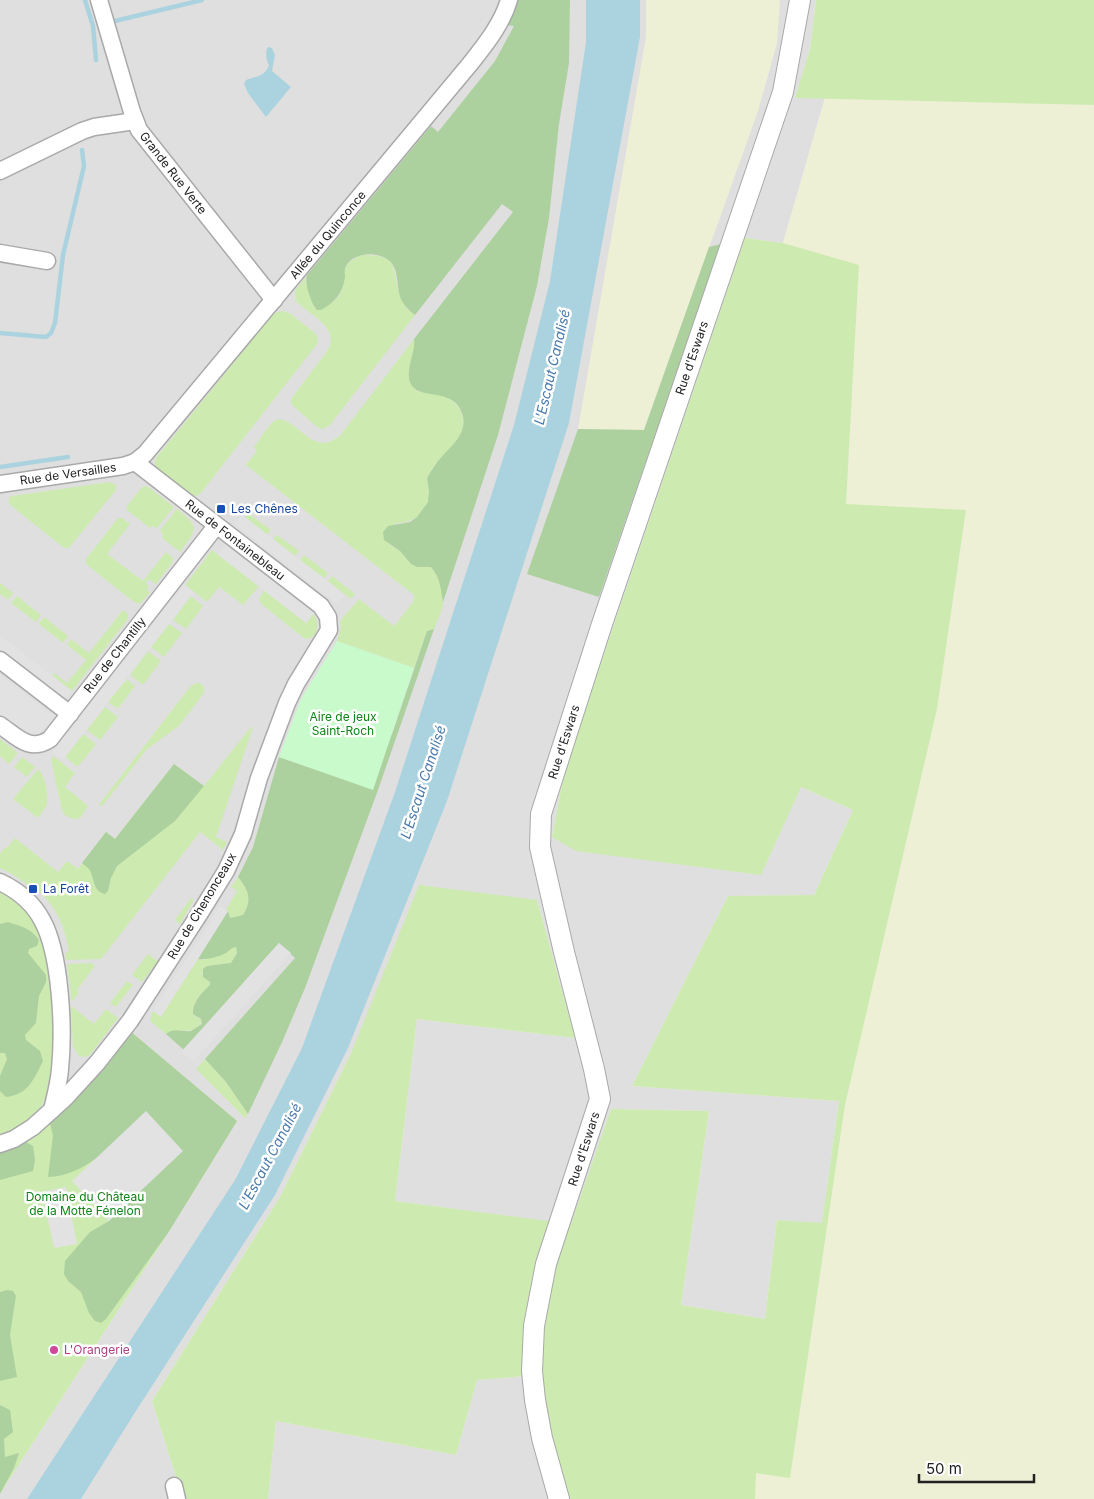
<svg xmlns="http://www.w3.org/2000/svg" width="1094" height="1499" viewBox="0 0 1094 1499" font-family="Inter,sans-serif">
<style>
.residential{fill:#e0dfdf}
.farmland{fill:#eef0d5}
.grass{fill:#cdebb0}
.forest{fill:#add19e}
.park{fill:#c8facc}
.parking{fill:#e2e2e2}
.water{fill:#aad3df}
.lines{fill:none;stroke-linecap:round;stroke-linejoin:round}
.stream{stroke:#aad3df;stroke-width:4.5}
.minor-casing{stroke:#a9a9a9;stroke-width:19}
.tertiary-casing{stroke:#a9a9a9;stroke-width:22}
.minor{stroke:#fff;stroke-width:16}
.tertiary{stroke:#fff;stroke-width:20}
.transit-dot{fill:#1a4fb4;stroke:#fff;stroke-width:2}
.hotel-dot{fill:#d1479c;stroke:#fff;stroke-width:2}
.labels{text-anchor:middle;stroke-width:5;stroke-linejoin:round;paint-order:stroke}
.street-label{font-size:12px;fill:#222;stroke:#fff}
.transit-label{font-size:12px;fill:#164399;stroke:#fff;text-anchor:start}
.park-label{font-size:12px;fill:#0c8416;stroke:#fff}
.hotel-label{font-size:12px;fill:#b23c85;stroke:#fff;text-anchor:start}
.water-label{font-size:14px;font-style:italic;fill:#4a7aab;stroke:#fff}
</style>
<rect width="100%" height="100%" fill="#f2efe9"/>
<g class="residential">
<path d="M0,0H816L810,49L796,97L825,98L783,243L745,238L565,769L552,837L801,787L853,810L814,895L728,896L632,1086L839,1101L822,1224L777,1220L765,1319L681,1305L709,1111L611,1109L571,1225L395,1201L417,1019L575,1038L537,900L352,1051L280,1197L152,1401L183,1499H0V1494L168,1233L130,1032L107,1064L50,1124L24,1141L0,1151Z"/>
<path d="M541,1375L566,1499H268L276,1421L456,1455L477,1380Z"/>
</g>
<g class="farmland">
<path d="M646,0H780L777,43L758,111L644,430L578,429L646,37Z"/>
<path d="M825,98L1094,105V1499H755L756,1472L790,1478L845,1105L937,709L966,511L846,505L859,266L783,243Z"/>
</g>
<g class="grass">
<path d="M816,0H1094V105L795,98L810,49Z"/>
<path d="M745,238L783,243L859,265L846,504L966,510L937,709L845,1105L790,1478L756,1473L755,1499H566L540,1375L477,1380L456,1455L276,1421L268,1499H183L152,1401L280,1197L352,1051L419,885L537,900L575,1038L417,1019L395,1201L571,1224L611,1109L709,1111L681,1305L765,1319L777,1220L822,1223L839,1101L632,1086L728,896L814,895L853,810L801,787L761,875L576,851L552,837L565,769Z"/>
<path d="M362,255C403,255 390,269 401,297C403,300 404,305 406,308C408,310 413,313 415,315L330,425L323,429L317,427L291,404V399L328,350C340,326 309,315 296,301L295,291L307,275L305,279L314,307L325,308C329,304 335,301 338,297C351,276 334,267 362,255Z"/>
<path d="M283,311L291,314L316,334L318,338L317,344L201,493L196,496C186,494 164,477 157,470C154,466 155,462 156,458L271,317L277,312Z"/>
<path d="M414,339L415,390C424,394 432,391 441,395C458,400 469,418 460,435C455,445 445,452 438,461C434,466 430,472 427,478C428,485 431,495 428,502C422,516 409,524 395,523L389,544L400,551L411,564L417,567H431C439,575 444,590 443,602C443,610 437,621 434,629L427,631L414,668L337,641L341,627L340,621L359,599L394,626L413,602L414,595L246,465L257,451L254,447C260,440 265,429 273,422C289,409 308,449 328,442C332,441 335,438 339,437Z"/>
<path d="M110,482L116,485L115,491L69,548H64L9,504V498L12,496Z"/>
<path d="M147,486L174,507L157,528L152,526L150,528L127,510V506L142,487Z"/>
<path d="M177,509C201,528 197,529 180,552L162,538L163,535L160,530Z"/>
<path d="M248,513L271,530L267,535L245,517Z"/>
<path d="M118,518H122L130,524L107,554L143,581L166,552L173,558L172,563L156,584L149,579L146,583L149,586L147,590L150,593L140,604L134,602L86,564V559Z"/>
<path d="M277,535L299,551L295,556L273,539Z"/>
<path d="M212,550L259,586L243,605L219,587L207,602L185,585Z"/>
<path d="M304,555L328,573L324,578L300,560Z"/>
<path d="M332,576L355,594L351,599L328,581Z"/>
<path d="M0,583L13,593L8,600L0,594Z"/>
<path d="M264,590L306,623L313,614C321,622 318,639 305,639L260,603L259,599Z"/>
<path d="M17,596L41,615L36,622L11,603Z"/>
<path d="M191,596L203,606L186,629L173,620Z"/>
<path d="M123,610L128,614V619L72,691L52,675L54,673L67,683L86,660L67,645L71,639L89,653Z"/>
<path d="M44,617L68,636L63,643L39,624Z"/>
<path d="M169,624L182,633L164,657L151,647Z"/>
<path d="M148,651L161,661L143,685L130,675Z"/>
<path d="M127,679L135,686L118,709L108,702Z"/>
<path d="M196,683H200L204,687V693L179,726L147,749L103,805L100,806L99,804L101,802L190,687Z"/>
<path d="M105,707L118,717L100,740L87,730Z"/>
<path d="M251,727H253L216,837L227,842L223,850L200,832L101,959L66,960L65,953L69,952C63,920 56,907 32,884L29,886L12,874L0,868V854L5,847L7,848L15,838L58,872L67,861L78,869L106,832L115,839L174,764L204,786Z"/>
<path d="M83,734L96,744L78,767L65,757Z"/>
<path d="M0,739L18,753L9,764L0,756Z"/>
<path d="M53,756L75,773L65,787L88,806L81,817L77,819H73L65,815L62,811L51,760Z"/>
<path d="M22,757L35,767L27,777L14,767Z"/>
<path d="M38,769C45,775 49,795 47,804C45,809 41,814 38,818L13,799Z"/>
<path d="M238,877C248,889 253,900 243,915L230,918L228,911L226,910L237,891L231,887Z"/>
<path d="M0,889C12,898 25,907 33,920C56,956 62,1059 45,1098C38,1116 18,1129 0,1136Z"/>
<path d="M191,898L194,900L180,924L175,920Z"/>
<path d="M233,947H236L238,949L232,963L207,966L202,973L203,977L210,982V985C202,992 192,1003 193,1014L202,1021C195,1038 177,1025 166,1034L150,1021L153,1011L161,1016L198,959L203,960Z"/>
<path d="M148,954L158,961L142,982L132,975Z"/>
<path d="M92,963L95,966L77,990L79,992L72,1002L67,964Z"/>
<path d="M127,981L133,985L116,1007L110,1003Z"/>
<path d="M71,1006L94,1024L106,1009L118,1018L90,1055L86,1057L79,1056L73,1046Z"/>
<path d="M130,1031L237,1121L168,1233L0,1494V1151L24,1141L50,1124L107,1064Z"/>
<path d="M205,1059L226,1082L248,1114L245,1118L196,1069Z"/>
</g>
<g class="forest">
<path d="M517,0H570L569,63L559,124L549,218L537,286L498,435L443,602C441,590 440,577 431,567H417L411,564L400,551L384,540L383,532L388,526L410,522L417,517L428,502L429,491L427,478C430,472 434,467 438,461C448,448 467,436 463,416C456,386 419,401 411,384C404,370 416,353 414,339L513,212L502,204L415,315C410,311 405,307 402,301C395,288 401,268 387,259C375,251 353,253 346,266C344,270 345,273 345,277C343,293 334,303 321,310H317C311,304 304,282 307,275L431,126L438,132L495,61L514,26L506,25Z"/>
<path d="M721,244L599,597L527,574L578,429L644,430L709,247Z"/>
<path d="M434,629L378,790L305,988L283,1040L248,1114L226,1082L205,1059L295,958L279,943L184,1050L166,1034C174,1027 181,1032 191,1031L202,1024L201,1019L193,1014C192,1003 202,992 210,985V982L203,977V969L207,966L231,963L237,953L236,947C231,948 230,950 226,953C219,957 205,960 198,959L228,911L230,918L243,915C253,900 248,889 238,877L253,847L279,757L308,767L392,734L427,631Z"/>
<path d="M174,764L204,786L175,821L117,866L111,878L108,891L105,894C92,891 95,878 89,869C87,867 84,865 82,863L106,832L115,839Z"/>
<path d="M8,922C20,926 31,928 39,940L37,946L29,949L28,953L46,975V982L39,996L36,1023L25,1035L26,1040L40,1051L43,1061C34,1079 28,1095 6,1097L0,1091V1076L7,1059L5,1053H0V924Z"/>
<path d="M130,1031L237,1121L168,1233L106,1319L101,1323L95,1321L89,1313L81,1292L68,1281L64,1274L65,1261L90,1232L109,1221L146,1112C118,1138 89,1176 48,1177L53,1135L50,1124L107,1064Z"/>
<path d="M24,1141L33,1146L35,1160L33,1171L0,1180V1151Z"/>
<path d="M7,1290L13,1291L16,1296L10,1335L17,1377L0,1381V1292Z"/>
<path d="M0,1405L10,1410L13,1432L4,1439L5,1457L19,1453L14,1468L0,1494Z"/>
</g>
<path class="park" d="M337,641L414,668L373,790L279,757L301,699Z"/>
<g class="parking">
<path d="M242,515L345,595L337,604L234,524Z"/>
<path d="M226,545L314,613L306,623L218,555Z"/>
<path d="M184,584L194,592L63,760L52,752Z"/>
<path d="M0,635L72,691L65,701L0,651Z"/>
<path d="M0,674L54,716L34,741L0,715Z"/>
<path d="M220,906L228,911L161,1017L153,1011Z"/>
<path d="M279,943L291,953L193,1062L181,1052Z"/>
<path d="M146,1111L183,1151L109,1221L72,1181Z"/>
<path d="M66,1187L77,1244L54,1248L42,1192Z"/>
</g>
<g class="water">
<path d="M586,0H640V37L569,423L447,801L348,1048L275,1195L134,1414L81,1499H27L235,1180L302,1048L395,792L514,425L550,281L586,42Z"/>
<path d="M268,47L272,48L275,55L272,71L291,87L266,117L248,93L244,84L246,80C256,76 265,77 269,65C266,61 265,51 268,47Z"/>
</g>
<g class="lines">
<g class="stream">
<path d="M85,0L93,26L96,60"/>
<path d="M115,21L202,0"/>
<path d="M0,333L46,337L51,333L55,323L63,255L84,166L82,150"/>
<path d="M0,467L68,457"/>
</g>
<g class="minor-casing">
<g id="minor">
<path d="M99,0L132,112L139,130L274,300"/>
<path d="M0,171L82,131L94,127L135,121"/>
<path d="M0,253L47,261"/>
<path d="M0,484L123,466L135,462L145,454L470,64C485,45 502,24 509,0"/>
<path d="M0,660L70,714"/>
<path d="M0,725C16,736 30,753 50,739L216,526"/>
<path d="M0,882C17,890 33,903 42,920C61,954 64,1030 60,1069C59,1083 55,1097 52,1110"/>
<path d="M0,1144L14,1139L33,1127L65,1098L97,1063L130,1021L200,913L226,871L243,834L259,778L287,703L296,684L329,630L328,617L321,606L135,462"/>
<path d="M174,1486L177,1499"/>
</g>
</g>
<g class="tertiary-casing">
<path id="tertiary" d="M559,1499L542,1438L535,1400L532,1371L534,1326L546,1264L600,1099L594,1069L564,952L540,847L541,814L602,624L783,92L800,0"/>
</g>
<use href="#minor" class="minor"/>
<use href="#tertiary" class="tertiary"/>
</g>
<g class="transit-dot">
<rect x="216" y="504" width="10" height="10" rx="2.5"/>
<rect x="28" y="884" width="10" height="10" rx="2.5"/>
</g>
<circle class="hotel-dot" cx="54" cy="1350" r="5"/>
<g class="labels">
<g class="street-label">
<text transform="translate(173 173) rotate(52)" y="4">Grande Rue Verte</text>
<text transform="translate(328 235) rotate(-50)" y="4">Allée du Quinconce</text>
<text transform="translate(692 358) rotate(-71)" y="4">Rue d'Eswars</text>
<text transform="translate(68 474) rotate(-8)" y="4">Rue de Versailles</text>
<text transform="translate(235 540) rotate(38)" y="4">Rue de Fontainebleau</text>
<text transform="translate(115 655) rotate(-52)" y="4">Rue de Chantilly</text>
<text transform="translate(564 742) rotate(-72)" y="4">Rue d'Eswars</text>
<text transform="translate(202 906) rotate(-59)" y="4">Rue de Chenonceaux</text>
<text transform="translate(584 1149) rotate(-72)" y="4">Rue d'Eswars</text>
</g>
<g class="transit-label">
<text x="231" y="513">Les Chênes</text>
<text x="43" y="893">La Forêt</text>
</g>
<g class="park-label">
<text x="343" y="721">Aire de jeux<tspan x="343" dy="14">Saint-Roch</tspan></text>
<text x="85" y="1201">Domaine du Château<tspan x="85" dy="14">de la Motte Fénelon</tspan></text>
</g>
<g class="hotel-label">
<text x="64" y="1354">L'Orangerie</text>
</g>
<g class="water-label">
<text transform="translate(552 367) rotate(-77)" y="5">L'Escaut Canalisé</text>
<text transform="translate(423 782) rotate(-72)" y="5">L'Escaut Canalisé</text>
<text transform="translate(270 1156) rotate(-62)" y="5">L'Escaut Canalisé</text>
</g>
</g>
<path d="M919 1474v8h115v-8" fill="none" stroke="#222222" stroke-width="2.5"/>
<text x="926" y="1474" font-size="15" fill="#222222" stroke="#ffffff" stroke-width="4" paint-order="stroke">50 m</text>
</svg>
